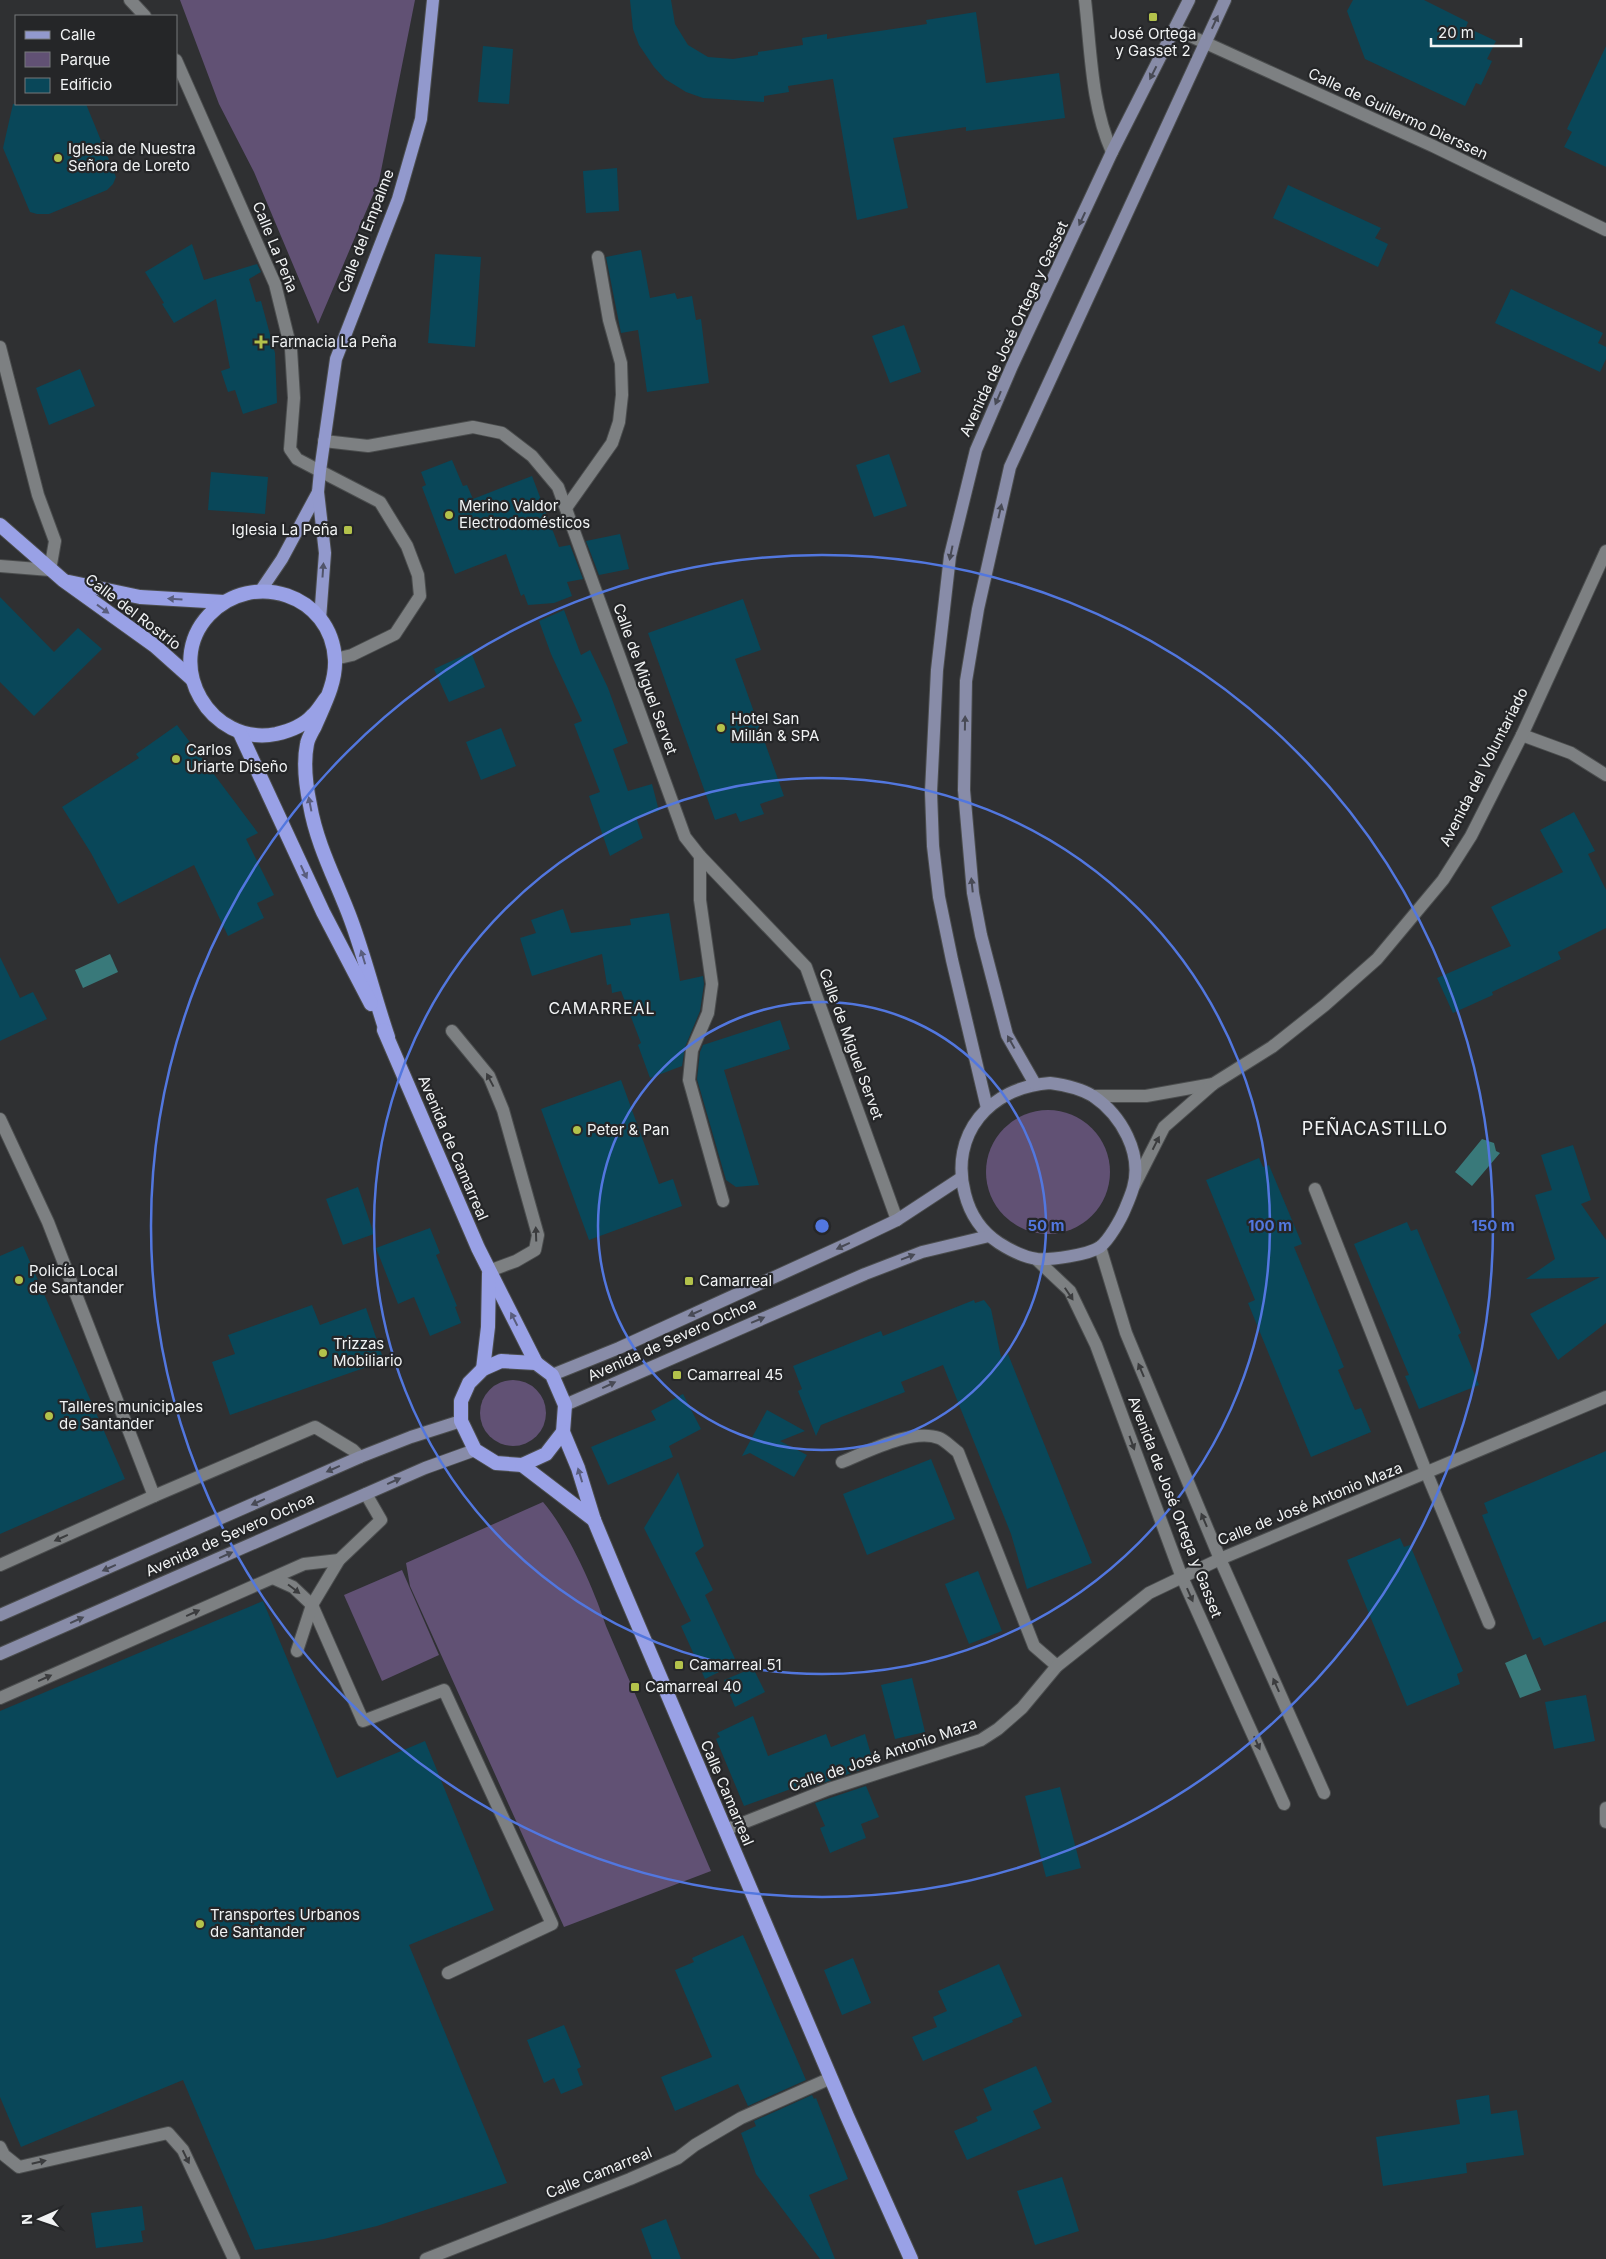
<svg xmlns="http://www.w3.org/2000/svg" width="1606" height="2259" viewBox="0 0 1606 2259" font-family="Inter,sans-serif">
<style>
.green{fill:#615174}
.water{fill:#39797a}
.building{fill:#094759}
.lines{fill:none;stroke-linecap:round;stroke-linejoin:round}
.service-casing{stroke:#4b4d4e;stroke-width:14}
.minor-casing{stroke:#4b4d4e;stroke-width:14}
.secondary-casing{stroke:#4b4d4e;stroke-width:14}
.primary-casing{stroke:#4b4d4e;stroke-width:14}
.trunk-casing{stroke:#4b4d4e;stroke-width:16}
.service{stroke:#7d8082;stroke-width:12}
.minor{stroke:#7d8082;stroke-width:12}
.secondary{stroke:#888ca8;stroke-width:12}
.primary{stroke:#9299cd;stroke-width:12}
.trunk{stroke:#99a1e6;stroke-width:14}
.oneway{fill:#484a55}
.oneway2{fill:#51546a}
.oneway3{fill:#595d7d}
.oneway4{fill:#3b3c3e}
.ring{fill:none;stroke:#5277df;stroke-width:2.5}
.poi-dot{fill:#b3c24b;stroke:#252628;stroke-width:2}
.labels{text-anchor:middle;stroke-width:4.5;stroke-linejoin:round;paint-order:stroke}
.poi-label{font-size:15px;fill:#f1f3f4;stroke:#252628;text-anchor:start}
.street-label{font-size:15px;fill:#f1f3f4;stroke:#252628}
.neighbourhood-label{font-size:16px;letter-spacing:1px;fill:#f1f3f4;stroke:#252628}
.quarter-label{font-size:18px;letter-spacing:1px;fill:#f1f3f4;stroke:#252628}
.centre{fill:#5277df;stroke:#252628;stroke-width:2.5}
.ring-label{font-size:15px;text-anchor:middle;font-weight:bold;fill:#5277df;stroke:#252628;stroke-width:4.5;stroke-linejoin:round;paint-order:stroke}
</style>
<rect width="100%" height="100%" fill="#2f3032"/>
<g class="green">
<path d="M180,0H415L379,181L318,324L254,172L219,104Z"/>
<circle cx="1048" cy="1172" r="62"/>
<circle cx="513" cy="1413" r="33"/>
<path d="M543,1502C568,1531 594,1589 606,1626L711,1871L564,1927L410,1586L406,1563Z"/>
<path d="M402,1570L439,1655L382,1681L344,1595Z"/>
</g>
<g class="water">
<path d="M110,954L118,972L83,988L75,970Z"/>
<path d="M1482,1139L1494,1143L1496,1151L1500,1153L1472,1186L1455,1172Z"/>
<path d="M1526,1654L1541,1690L1520,1698L1505,1663Z"/>
</g>
<g class="building">
<path d="M630,0H671L675,24L688,45L708,57L733,59L758,55V52L803,45L802,38L827,34V39L852,35L927,24L926,20L976,12L986,83L1059,73L1065,118L966,131V127L893,138L908,208L857,220L833,79L788,86L789,92L764,96V102L703,98L686,92L665,79L654,67L639,45L633,29Z"/>
<path d="M1353,0H1424L1468,22L1466,27L1496,41L1487,59L1492,61L1481,85L1476,83L1465,106L1365,59L1347,11Z"/>
<path d="M483,46L513,49L509,104L478,102Z"/>
<path d="M1606,46V167L1564,147L1572,132L1567,129Z"/>
<path d="M13,104H86L116,177L113,184L107,190L49,214H37L30,212L3,148Z"/>
<path d="M617,168L619,211L586,213L583,171Z"/>
<path d="M1288,185L1381,228L1375,238L1388,244L1378,267L1273,218Z"/>
<path d="M192,244L204,280L257,264L261,272L249,279L256,302L261,301L275,353L277,403L243,414L235,390L228,392L221,371L230,368L216,299L174,323L162,304L164,303L145,272Z"/>
<path d="M641,250L650,298L675,293L677,299L692,296L696,320L701,319L709,383L647,392L638,330L621,333L606,257Z"/>
<path d="M435,254L481,257L475,347L428,343Z"/>
<path d="M1511,289L1603,333L1598,343L1606,347V359L1600,372L1495,323Z"/>
<path d="M904,325L921,372L890,383L872,336Z"/>
<path d="M80,369L95,406L49,425L36,388Z"/>
<path d="M889,454L907,506L874,517L856,465Z"/>
<path d="M452,460L463,486L467,485L473,499L532,476L559,547L570,545L583,579L567,582L572,596L554,603L528,605L524,594L521,596L506,554L455,574L422,487L426,485L421,472Z"/>
<path d="M211,472L268,477L265,514L208,510Z"/>
<path d="M620,534L629,569L599,575L586,541Z"/>
<path d="M0,597L54,652L78,628L102,649L34,716L0,682Z"/>
<path d="M743,599L761,650L735,659L784,796L760,804L764,814L740,822L736,813L715,820L648,633Z"/>
<path d="M564,610L581,655L590,650L608,688L628,743L613,749L628,791L652,784L659,811L636,817L643,838L610,856L589,796L600,792L574,724L582,721L551,654L539,621Z"/>
<path d="M471,652L485,687L449,702L434,669Z"/>
<path d="M177,725L258,833L246,839L274,895L257,903L264,918L228,936L194,865L118,904L91,853L62,807L139,758L136,754Z"/>
<path d="M501,728L516,766L481,780L466,742Z"/>
<path d="M1574,812L1595,851L1588,854L1606,890V928L1558,952L1561,959L1492,992L1493,995L1453,1013L1437,978L1511,946L1491,907L1563,872L1540,830Z"/>
<path d="M563,909L571,933L631,925L630,919L669,913L680,981L703,976L704,984L700,1011L685,1047L682,1066L650,1078L638,1045L641,1043L621,991L612,993L611,984L607,985L602,954L532,976L520,938L536,933L531,920Z"/>
<path d="M0,957L20,998L33,992L47,1019L0,1041Z"/>
<path d="M780,1020L790,1049L724,1070L759,1185L736,1187L726,1180L697,1079L700,1052L703,1045Z"/>
<path d="M621,1080L659,1184L673,1179L682,1206L589,1240L541,1109Z"/>
<path d="M1573,1145L1591,1200L1581,1204L1606,1240V1323L1558,1360L1530,1314L1600,1277L1526,1279L1555,1259L1535,1195L1552,1190L1541,1155Z"/>
<path d="M1259,1158L1263,1167L1269,1165L1302,1244L1294,1247L1344,1367L1338,1370L1355,1410L1361,1408L1371,1432L1311,1457L1248,1303L1255,1300L1206,1180Z"/>
<path d="M358,1187L374,1234L343,1245L326,1199Z"/>
<path d="M1407,1222L1411,1231L1417,1229L1461,1333L1458,1335L1479,1385L1419,1409L1405,1376L1409,1375L1354,1244Z"/>
<path d="M430,1228L440,1253L436,1255L457,1306L455,1307L461,1323L430,1336L414,1297L398,1304L376,1248Z"/>
<path d="M23,1246L125,1479L0,1534V1256Z"/>
<path d="M974,1300L975,1303L984,1300L991,1309L1001,1357L1008,1354L1092,1563L1027,1589L1011,1534L943,1365L901,1382L905,1392L821,1425L816,1436L798,1391L802,1389L793,1366L881,1331L883,1336Z"/>
<path d="M312,1305L320,1325L366,1308L384,1361L230,1415L212,1362L235,1354L228,1335Z"/>
<path d="M683,1394L701,1429L669,1446L673,1457L608,1485L591,1447L656,1420L651,1411Z"/>
<path d="M767,1410L805,1431L780,1441L807,1455L794,1477L750,1453L742,1456Z"/>
<path d="M1606,1451V1621L1544,1646L1540,1637L1533,1640L1482,1515L1488,1513L1484,1503Z"/>
<path d="M931,1459L955,1519L867,1555L843,1494Z"/>
<path d="M678,1472L704,1546L695,1553L713,1590L705,1595L737,1663L705,1679L681,1626L691,1621L644,1528Z"/>
<path d="M1400,1538L1404,1547L1410,1545L1463,1671L1457,1674L1460,1684L1407,1706L1347,1560Z"/>
<path d="M978,1571L1002,1631L969,1644L945,1584Z"/>
<path d="M263,1601L337,1778L425,1741L494,1910L409,1945L507,2183L377,2226L324,2239L255,2250L183,2080L21,2147L0,2097V1711Z"/>
<path d="M753,1668L765,1692L735,1707L724,1680Z"/>
<path d="M912,1678L925,1732L895,1739L881,1685Z"/>
<path d="M1586,1695L1595,1741L1554,1749L1545,1702Z"/>
<path d="M753,1716L768,1756L826,1734L831,1747L865,1734L872,1758L857,1764L860,1770L809,1788L807,1783L744,1806L716,1739L720,1737L717,1733Z"/>
<path d="M866,1786L879,1817L861,1824L866,1838L830,1853L820,1828L825,1826L815,1803Z"/>
<path d="M1060,1787L1081,1868L1046,1877L1025,1796Z"/>
<path d="M743,1935L806,2080L748,2106L738,2084L675,2111L661,2077L712,2057L675,1970L694,1962L692,1958Z"/>
<path d="M853,1958L871,2003L842,2015L824,1970Z"/>
<path d="M999,1964L1022,2016L1012,2020L1013,2022L923,2061L912,2037L937,2027L933,2017L947,2011L938,1991Z"/>
<path d="M564,2025L581,2067L577,2069L583,2085L561,2094L554,2078L544,2083L527,2040Z"/>
<path d="M1036,2066L1052,2102L1033,2111L1041,2128L967,2160L954,2131L978,2121L976,2117L992,2110L983,2089Z"/>
<path d="M812,2095L814,2099L816,2098L848,2179L809,2195L835,2259H820L756,2174L741,2133L756,2126L754,2121Z"/>
<path d="M1489,2095L1491,2114L1517,2110L1524,2155L1466,2163L1467,2173L1383,2186L1376,2137L1460,2124L1456,2100Z"/>
<path d="M1062,2177L1079,2231L1035,2245L1017,2191Z"/>
<path d="M142,2206L145,2230L141,2231L143,2242L96,2248L91,2213Z"/>
<path d="M666,2219L681,2259H652L641,2229Z"/>
</g>
<g class="lines">
<g class="service-casing">
<g id="service">
<path d="M320,471L380,502L407,546L418,575L420,596L395,634L352,655L335,659"/>
<path d="M452,1031L489,1076L503,1110L538,1235L535,1250L516,1261L489,1271"/>
<path d="M0,1565L154,1496"/>
<path d="M273,1578L293,1587L312,1605L363,1721L444,1690L552,1924L448,1973"/>
<path d="M297,1651L312,1605L339,1560L381,1520L366,1494"/>
<path d="M0,1698L304,1564L339,1560"/>
<path d="M0,2147L4,2155L19,2167L168,2133L183,2150L234,2259"/>
</g>
</g>
<g class="minor-casing">
<g id="minor">
<path d="M130,0L145,16"/>
<path d="M1085,0C1091,51 1091,105 1112,152"/>
<path d="M1175,29L1433,146L1606,230"/>
<path d="M176,60L275,284L291,349L294,398L290,449L297,459L320,471"/>
<path d="M0,347L38,495L55,541L50,570L0,566"/>
<path d="M324,441L368,446L473,427L502,433L532,456L558,487L685,837L700,856L806,967L897,1220"/>
<path d="M566,508L612,443L619,422L622,395L621,363L609,320L598,257"/>
<path d="M1522,735L1571,753L1606,775"/>
<path d="M700,856V900L712,984L708,1013L692,1050L689,1080L723,1201"/>
<path d="M1093,1096H1146L1213,1084"/>
<path d="M0,1119L48,1222L154,1496L315,1427L353,1450L360,1457"/>
<path d="M1134,1186L1164,1127L1213,1084L1272,1047L1325,1005L1377,959L1443,880L1471,836L1522,735L1606,551"/>
<path d="M1315,1189L1427,1474L1489,1623"/>
<path d="M1100,1247L1126,1333L1220,1559L1324,1793"/>
<path d="M1036,1259L1070,1291L1096,1345L1181,1575L1284,1804"/>
<path d="M842,1462C867,1452 912,1428 939,1438C945,1440 952,1448 958,1452L1034,1646L1057,1666"/>
<path d="M1606,1808V1822"/>
<path d="M725,1830L829,1789L981,1740L998,1729L1022,1708L1057,1666L1149,1593L1220,1559L1606,1397"/>
<path d="M426,2259L630,2179L678,2158L695,2145L741,2118L831,2078"/>
</g>
</g>
<g class="secondary-casing">
<g id="secondary">
<path d="M1050,1083C1065,1085 1080,1088 1093,1096C1121,1115 1143,1153 1133,1188C1131,1195 1128,1202 1125,1209C1121,1219 1109,1240 1100,1247C1088,1255 1051,1260 1037,1259C1023,1257 1010,1250 999,1243C982,1232 970,1214 965,1194C949,1134 990,1087 1050,1083Z"/>
<path d="M1035,1084L1007,1035L981,935L973,893L964,790L966,681L978,609L1010,467L1225,0"/>
<path d="M987,1108L952,960L939,897L933,846L931,792L937,670L950,556L976,450L1012,366L1112,152L1189,0"/>
<path d="M552,1375L619,1348L849,1243L897,1220L961,1178"/>
<path d="M565,1405L865,1274L922,1252L989,1236"/>
<path d="M0,1615L360,1457L411,1437L461,1421"/>
<path d="M0,1654L425,1468L475,1450"/>
</g>
</g>
<g class="primary-casing">
<g id="primary">
<path d="M261,590L282,559L318,492"/>
<path d="M320,619L325,553L318,492L320,471L336,359L398,199L421,119L433,0"/>
</g>
</g>
<g class="trunk-casing">
<g id="trunk">
<path d="M0,525L63,580L155,646L192,679"/>
<path d="M69,582L140,597L224,602"/>
<path d="M327,697C322,703 318,711 312,716C303,726 289,731 276,734C211,747 162,665 209,615C252,569 332,594 335,660C336,683 324,705 315,726C312,732 308,738 307,744C303,764 306,786 310,805C317,846 337,882 351,920C365,958 375,999 388,1037"/>
<path d="M240,733L323,912L371,1004"/>
<path d="M384,1030L478,1248L536,1363"/>
<path d="M501,1361L536,1363L552,1375L565,1405L563,1432L546,1454L522,1465L496,1463L475,1450L461,1421V1401L469,1383L483,1369Z"/>
<path d="M483,1369L488,1327L489,1274"/>
<path d="M563,1432L578,1468L594,1520L621,1585L847,2116L911,2259"/>
<path d="M522,1465L594,1520"/>
</g>
</g>
<use href="#service" class="service"/>
<use href="#minor" class="minor"/>
<use href="#secondary" class="secondary"/>
<use href="#primary" class="primary"/>
<use href="#trunk" class="trunk"/>
</g>
<defs><path id="oneway-solid" d="M-6-.8H1V-3.2L6.5 0L1 3.2V.8H-6Z" transform="scale(1.25)"/></defs>
<g class="oneway">
<use href="#oneway-solid" transform="translate(1215 22) rotate(-65)"/>
<use href="#oneway-solid" transform="translate(1153 73) rotate(117)"/>
<use href="#oneway-solid" transform="translate(1082 219) rotate(115)"/>
<use href="#oneway-solid" transform="translate(998 398) rotate(113)"/>
<use href="#oneway-solid" transform="translate(1000 511) rotate(-77)"/>
<use href="#oneway-solid" transform="translate(951 553) rotate(102)"/>
<use href="#oneway-solid" transform="translate(965 723) rotate(-89)"/>
<use href="#oneway-solid" transform="translate(972 885) rotate(-96)"/>
<use href="#oneway-solid" transform="translate(1011 1042) rotate(-119)"/>
<use href="#oneway-solid" transform="translate(843 1246) rotate(155)"/>
<use href="#oneway-solid" transform="translate(908 1257) rotate(-21)"/>
<use href="#oneway-solid" transform="translate(695 1313) rotate(156)"/>
<use href="#oneway-solid" transform="translate(758 1320) rotate(-23)"/>
<use href="#oneway-solid" transform="translate(609 1385) rotate(-25)"/>
<use href="#oneway-solid" transform="translate(333 1469) rotate(156)"/>
<use href="#oneway-solid" transform="translate(394 1481) rotate(-24)"/>
<use href="#oneway-solid" transform="translate(258 1502) rotate(156)"/>
<use href="#oneway-solid" transform="translate(226 1555) rotate(-24)"/>
<use href="#oneway-solid" transform="translate(109 1568) rotate(156)"/>
<use href="#oneway-solid" transform="translate(77 1620) rotate(-24)"/>
</g>
<use class="oneway2" href="#oneway-solid" transform="translate(323 570) rotate(-86)"/>
<g class="oneway3">
<use href="#oneway-solid" transform="translate(175 599) rotate(-177)"/>
<use href="#oneway-solid" transform="translate(103 609) rotate(36)"/>
<use href="#oneway-solid" transform="translate(310 804) rotate(-101)"/>
<use href="#oneway-solid" transform="translate(304 872) rotate(65)"/>
<use href="#oneway-solid" transform="translate(363 957) rotate(-107)"/>
<use href="#oneway-solid" transform="translate(514 1319) rotate(-117)"/>
<use href="#oneway-solid" transform="translate(580 1475) rotate(-107)"/>
</g>
<g class="oneway4">
<use href="#oneway-solid" transform="translate(490 1080) rotate(-118)"/>
<use href="#oneway-solid" transform="translate(1156 1143) rotate(-63)"/>
<use href="#oneway-solid" transform="translate(536 1234) rotate(-92)"/>
<use href="#oneway-solid" transform="translate(1069 1294) rotate(56)"/>
<use href="#oneway-solid" transform="translate(1141 1370) rotate(-113)"/>
<use href="#oneway-solid" transform="translate(1132 1443) rotate(70)"/>
<use href="#oneway-solid" transform="translate(1204 1520) rotate(-113)"/>
<use href="#oneway-solid" transform="translate(61 1538) rotate(156)"/>
<use href="#oneway-solid" transform="translate(294 1589) rotate(37)"/>
<use href="#oneway-solid" transform="translate(1190 1595) rotate(66)"/>
<use href="#oneway-solid" transform="translate(193 1613) rotate(-24)"/>
<use href="#oneway-solid" transform="translate(45 1678) rotate(-24)"/>
<use href="#oneway-solid" transform="translate(1276 1685) rotate(-114)"/>
<use href="#oneway-solid" transform="translate(1257 1743) rotate(66)"/>
<use href="#oneway-solid" transform="translate(186 2157) rotate(64)"/>
<use href="#oneway-solid" transform="translate(39 2162) rotate(-13)"/>
</g>
<g class="ring">
<circle cx="822" cy="1226" r="224"/>
<circle cx="822" cy="1226" r="448"/>
<circle cx="822" cy="1226" r="671"/>
</g>
<g class="poi-dot">
<rect x="1148" y="12" width="10" height="10" rx="2.5"/>
<circle cx="58" cy="158" r="5"/>
<path d="M258.5 334.5h5v5h5v5h-5v5h-5v-5h-5v-5h5z"/>
<circle cx="449" cy="515" r="5"/>
<rect x="343" y="525" width="10" height="10" rx="2.5"/>
<circle cx="721" cy="728" r="5"/>
<circle cx="176" cy="759" r="5"/>
<circle cx="577" cy="1130" r="5"/>
<circle cx="19" cy="1280" r="5"/>
<rect x="684" y="1276" width="10" height="10" rx="2.5"/>
<circle cx="323" cy="1353" r="5"/>
<rect x="672" y="1370" width="10" height="10" rx="2.5"/>
<circle cx="49" cy="1416" r="5"/>
<rect x="674" y="1660" width="10" height="10" rx="2.5"/>
<rect x="630" y="1682" width="10" height="10" rx="2.5"/>
<circle cx="200" cy="1924" r="5"/>
</g>
<g class="labels">
<g class="poi-label">
<text x="1153" y="39" text-anchor="middle">José Ortega<tspan x="1153" dy="17">y Gasset 2</tspan></text>
<text x="68" y="154">Iglesia de Nuestra<tspan x="68" dy="17">Señora de Loreto</tspan></text>
<text x="271" y="347">Farmacia La Peña</text>
<text x="459" y="511">Merino Valdor<tspan x="459" dy="17">Electrodomésticos</tspan></text>
<text x="338" y="535" text-anchor="end">Iglesia La Peña</text>
<text x="731" y="724">Hotel San<tspan x="731" dy="17">Millán &amp; SPA</tspan></text>
<text x="186" y="755">Carlos<tspan x="186" dy="17">Uriarte Diseño</tspan></text>
<text x="587" y="1135">Peter &amp; Pan</text>
<text x="29" y="1276">Policía Local<tspan x="29" dy="17">de Santander</tspan></text>
<text x="699" y="1286">Camarreal</text>
<text x="333" y="1349">Trizzas<tspan x="333" dy="17">Mobiliario</tspan></text>
<text x="687" y="1380">Camarreal 45</text>
<text x="59" y="1412">Talleres municipales<tspan x="59" dy="17">de Santander</tspan></text>
<text x="689" y="1670">Camarreal 51</text>
<text x="645" y="1692">Camarreal 40</text>
<text x="210" y="1920">Transportes Urbanos<tspan x="210" dy="17">de Santander</tspan></text>
</g>
<g class="street-label">
<text transform="translate(1398 114) rotate(25)" y="5">Calle de Guillermo Dierssen</text>
<text transform="translate(366 231) rotate(-69)" y="5">Calle del Empalme</text>
<text transform="translate(275 247) rotate(68)" y="5">Calle La Peña</text>
<text transform="translate(1014 329) rotate(-65)" y="5">Avenida de José Ortega y Gasset</text>
<text transform="translate(133 612) rotate(37)" y="5">Calle del Rostrío</text>
<text transform="translate(645 679) rotate(70)" y="5">Calle de Miguel Servet</text>
<text transform="translate(1484 767) rotate(-63)" y="5">Avenida del Voluntariado</text>
<text transform="translate(851 1044) rotate(70)" y="5">Calle de Miguel Servet</text>
<text transform="translate(453 1148) rotate(67)" y="5">Avenida de Camarreal</text>
<text transform="translate(672 1340) rotate(-24)" y="5">Avenida de Severo Ochoa</text>
<text transform="translate(1310 1504) rotate(-22)" y="5">Calle de José Antonio Maza</text>
<text transform="translate(1175 1507) rotate(69)" y="5">Avenida de José Ortega y Gasset</text>
<text transform="translate(230 1535) rotate(-24)" y="5">Avenida de Severo Ochoa</text>
<text transform="translate(883 1755) rotate(-19)" y="5">Calle de José Antonio Maza</text>
<text transform="translate(727 1793) rotate(67)" y="5">Calle Camarreal</text>
<text transform="translate(599 2173) rotate(-22)" y="5">Calle Camarreal</text>
</g>
<g class="neighbourhood-label">
<text x="602" y="1014">CAMARREAL</text>
</g>
<g class="quarter-label">
<text x="1375" y="1135">PEÑACASTILLO</text>
</g>
</g>
<circle cx="822" cy="1226" r="8" class="centre"/>
<g class="ring-label">
<text x="1046" y="1231">50 m</text>
<text x="1270" y="1231">100 m</text>
<text x="1493" y="1231">150 m</text>
</g>
<rect x="15" y="15" width="162" height="90" fill="#252628" stroke="#77787a"/>
<rect x="25" y="31" width="25" height="8" fill="#9299cd" stroke="#77787a"/>
<text x="60" y="40" font-size="15" fill="#f1f3f4">Calle</text>
<rect x="25" y="52" width="25" height="15" fill="#615174" stroke="#77787a"/>
<text x="60" y="65" font-size="15" fill="#f1f3f4">Parque</text>
<rect x="25" y="78" width="25" height="15" fill="#094759" stroke="#77787a"/>
<text x="60" y="90" font-size="15" fill="#f1f3f4">Edificio</text>
<g transform="translate(40 2219) rotate(268)" stroke="#252628" stroke-width="4" paint-order="stroke">
<path d="M0-4L9 19L0 12L-9 19Z" fill="#f1f3f4"/>
<text y="-8" font-size="14" font-weight="bold" text-anchor="middle" fill="#f1f3f4">N</text>
</g>
<path d="M1431 38v8h90v-8" fill="none" stroke="#f1f3f4" stroke-width="2.5"/>
<text x="1438" y="38" font-size="15" fill="#f1f3f4" stroke="#252628" stroke-width="4" paint-order="stroke">20 m</text>
</svg>
